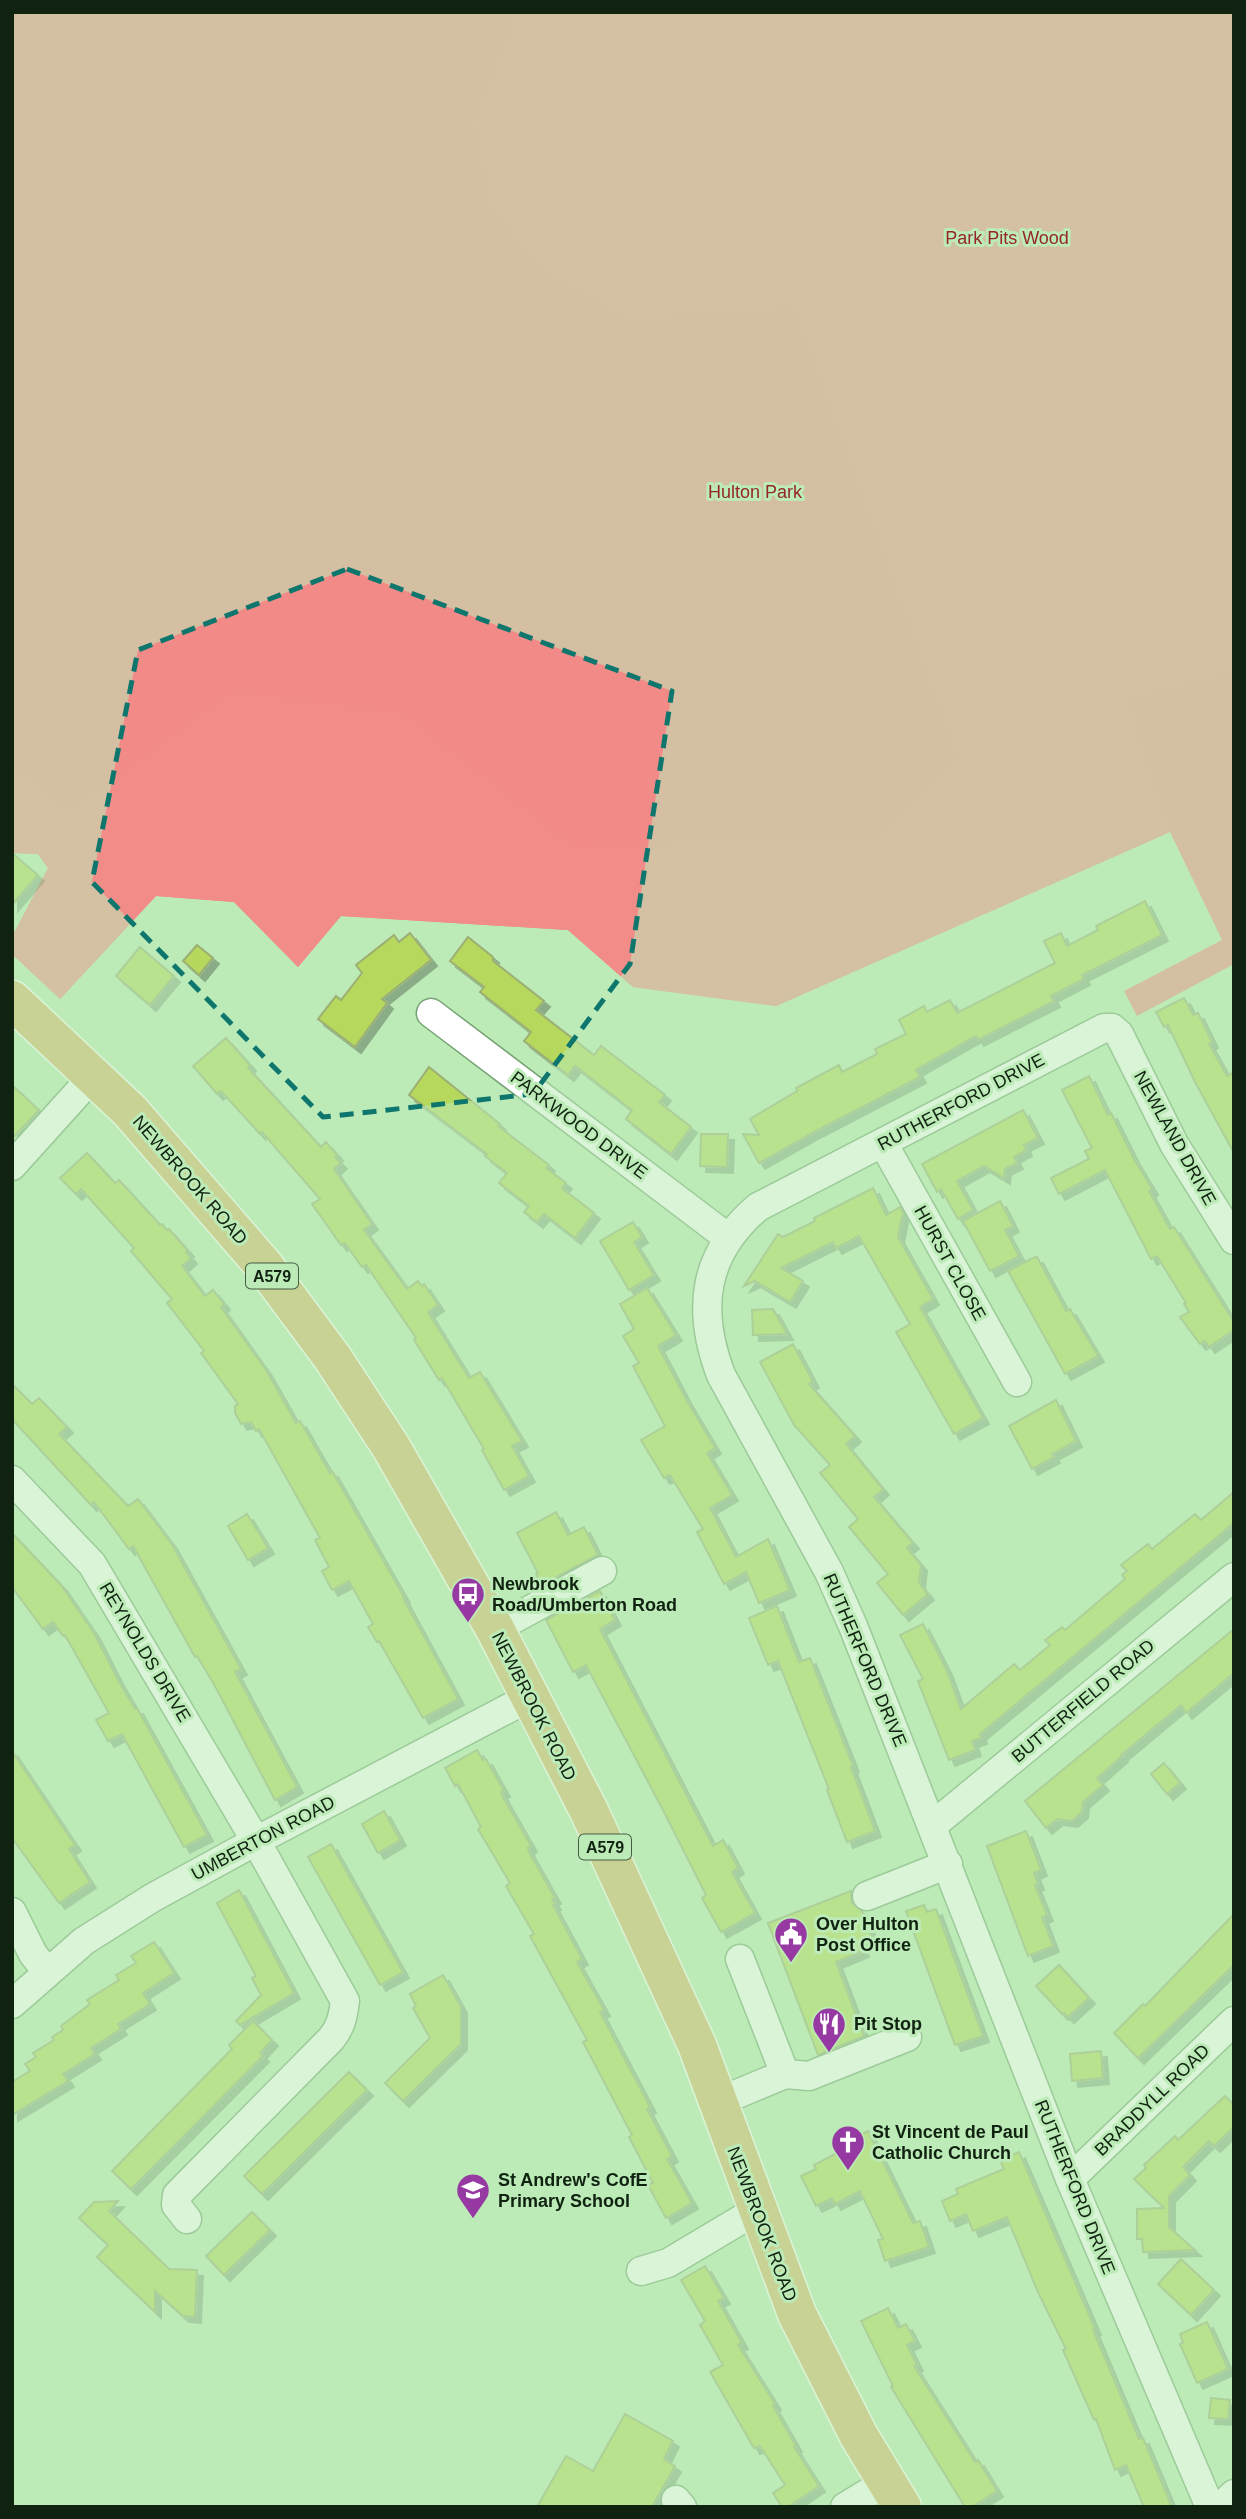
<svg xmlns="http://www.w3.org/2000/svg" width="1246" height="2519" viewBox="0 0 1246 2519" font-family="Helvetica,sans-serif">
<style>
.green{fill:#f28b87}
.forest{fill:#f28c88}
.building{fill:#b5d85d;stroke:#9caf74;stroke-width:2;filter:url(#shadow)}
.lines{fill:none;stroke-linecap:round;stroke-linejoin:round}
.minor-casing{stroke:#77a374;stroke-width:31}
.highway-casing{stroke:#fff;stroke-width:41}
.minor{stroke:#fff;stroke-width:28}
.highway{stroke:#d8b36b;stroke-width:38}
.marked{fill:none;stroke:#0f766e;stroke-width:5;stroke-dasharray:14 9;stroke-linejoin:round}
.labels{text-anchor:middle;stroke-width:6;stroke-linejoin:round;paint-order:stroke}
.shield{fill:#bcebb8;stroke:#445e42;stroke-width:2}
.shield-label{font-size:16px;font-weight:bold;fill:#102210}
.park-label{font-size:18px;fill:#96262b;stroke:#bcebb8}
.street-label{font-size:18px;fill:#102210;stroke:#bcebb8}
.poi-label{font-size:18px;font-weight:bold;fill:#102210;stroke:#bcebb8;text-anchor:start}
</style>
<defs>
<filter id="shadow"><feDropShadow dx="6" dy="6" stdDeviation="0" flood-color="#0004"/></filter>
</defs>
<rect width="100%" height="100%" fill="#bcebb8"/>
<path class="green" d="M12,12H1234V964L1137,1016L1124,991L1222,940L1170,832L776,1006L633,987L568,930L341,916L298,967L234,902L156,896L60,999L12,954V937L48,868L38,854L12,853Z"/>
<path class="forest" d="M519,12H1234V672L1130,702L1170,832L776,1006L633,987L568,930L341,916L298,967L234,902L156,896L60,999L12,954V937L48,868L38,854L12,853V763L68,811L233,689L406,713L575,845L876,835L956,757L793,309L631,321L541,270L489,208L473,120L511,24Z"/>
<g class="building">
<path d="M12,853L38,875L12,905Z"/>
<path d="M1145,901L1162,935L1082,975L1084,979L1051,996L1054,1001L978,1040L976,1036L916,1070L920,1077L816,1131L759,1163L743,1134L759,1135L750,1119L797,1091L796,1088L839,1065L842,1072L877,1054L875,1049L906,1034L899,1020L924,1006L927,1012L950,1000L957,1013L1055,963L1044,941L1061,933L1067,946L1098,930L1096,926Z"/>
<path d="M410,933L431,960L382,999L387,1003L355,1047L318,1019L336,996L341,1000L362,973L356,965L394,935L399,942Z"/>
<path d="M468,937L493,957V961L544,1001L536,1010L594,1055L601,1046L665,1095L659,1102L691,1127L671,1154L626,1119L632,1110L575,1066L568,1075L524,1041L531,1032L480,992L484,987L450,961Z"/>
<path d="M197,945L213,958L199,975L183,961Z"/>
<path d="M140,947L174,976L150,1005L116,976Z"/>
<path d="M1184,998L1193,1015L1198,1013L1212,1042L1209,1044L1227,1076L1234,1072V1153L1195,1082L1168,1025L1164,1027L1156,1012Z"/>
<path d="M226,1038L250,1065L248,1068L321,1147L326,1142L337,1155L335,1157L341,1163L334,1169L372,1224L364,1230L407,1289L418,1281L422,1286L424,1284L438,1305L428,1312L469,1378L480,1372L522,1441L512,1446L529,1476L504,1490L482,1450L484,1449L442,1378L439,1380L414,1340L416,1338L366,1265L362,1267L345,1243L341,1245L312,1204L320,1199L262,1132L260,1134L221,1091L217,1094L193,1066Z"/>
<path d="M429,1067L500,1124L498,1126L549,1165L546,1168L566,1183L562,1188L594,1213L575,1238L544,1214L537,1222L524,1212L529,1206L499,1183L507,1173L485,1156L487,1154L409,1095Z"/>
<path d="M1089,1076L1108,1115L1111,1113L1134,1159L1152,1189L1149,1191L1170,1229L1174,1227L1234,1322V1330L1209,1347L1205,1341L1200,1344L1180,1317L1189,1312L1184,1304L1186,1303L1157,1256L1151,1259L1105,1170L1059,1194L1051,1178L1089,1159L1085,1151L1092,1148L1062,1090Z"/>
<path d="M12,1085L39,1110L12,1139Z"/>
<path d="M1023,1110L1038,1138L1024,1145L1026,1150L1014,1157L1017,1163L1005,1169L1004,1178L984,1166L957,1181L973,1210L958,1219L941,1189L937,1192L922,1164Z"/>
<path d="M701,1134H728L727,1167L700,1166Z"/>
<path d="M87,1153L115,1183L119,1180L160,1225L162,1224L167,1230L169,1229L188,1251L186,1252L191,1258L182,1266L205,1296L213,1290L224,1304L221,1307L266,1370L296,1423L300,1421L330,1473L332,1471L404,1597L403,1598L458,1699L423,1718L379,1641L377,1642L368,1627L373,1624L349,1581L332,1590L322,1571L329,1567L315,1540L320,1538L259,1429L256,1431L251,1422L241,1424L235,1413V1406L238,1404L201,1353L204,1351L167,1303L172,1299L131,1251L134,1248L81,1189L76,1194L60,1178Z"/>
<path d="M873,1188L886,1215L900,1207L903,1212L898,1237L933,1299L920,1307L983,1418L954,1434L896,1332L910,1324L859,1236L836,1248L833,1242L781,1268L803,1281L790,1302L755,1281L744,1286L778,1234L783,1237L815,1221L814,1218Z"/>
<path d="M1000,1201L1013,1226L1005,1230L1019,1256L990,1271L963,1221Z"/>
<path d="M633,1222L642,1237L634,1242L654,1275L629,1290L600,1241Z"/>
<path d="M1035,1257H1037L1066,1311L1070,1309L1098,1356L1065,1374L1008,1271Z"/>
<path d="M647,1288L676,1335L658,1346L687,1401L715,1448L707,1453L732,1495L710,1508L736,1557L768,1539L790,1590L759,1603L746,1572L724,1584L697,1532L703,1529L670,1475L664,1478L641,1440L665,1426L633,1366L639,1363L623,1336L634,1329L620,1304Z"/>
<path d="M773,1309L787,1334L753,1335L752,1310Z"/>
<path d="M793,1344L813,1382L809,1384L855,1436L846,1444L883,1489L874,1497L913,1543L907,1548L921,1565L919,1583L928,1594L903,1615L877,1583L888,1574L849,1527L858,1519L820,1473L830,1465L794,1425L760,1362Z"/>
<path d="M12,1384L32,1404L39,1398L67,1427L59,1434L128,1506L138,1499L171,1543L241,1669L235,1672L297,1787L275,1800L215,1686L197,1656L195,1657L133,1546L129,1549L94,1502L91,1505L12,1419Z"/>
<path d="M1056,1400L1076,1441L1052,1454L1054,1457L1032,1469L1009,1426Z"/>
<path d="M1234,1492V1523L980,1734L981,1738L972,1741L975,1750L949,1760L918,1681L923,1679L900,1635L923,1624L946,1669L961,1709L1014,1664L1020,1670L1050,1645L1045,1640L1062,1627L1065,1630L1125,1579L1122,1575L1127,1571L1121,1565L1148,1544L1152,1549L1195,1514L1201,1520Z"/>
<path d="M556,1512L568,1535L584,1527L598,1555L541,1585L536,1574L538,1573L517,1533Z"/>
<path d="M247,1514L268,1548L248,1560L228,1526Z"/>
<path d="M12,1533L61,1585L94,1633L118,1680L135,1709L137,1708L207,1835L184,1847L122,1734L108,1741L96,1720L109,1713L65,1635L63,1636L53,1622L43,1629L12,1587Z"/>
<path d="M600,1591L615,1620L600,1629L713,1846L723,1840L738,1868L732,1872L755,1913L721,1932L702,1898L706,1895L662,1808L586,1665L573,1672L546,1620Z"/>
<path d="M777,1606L799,1662L810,1658L853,1766L851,1767L875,1831L847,1842L827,1790L829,1789L778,1661L768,1665L749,1618Z"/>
<path d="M1234,1629V1673L1186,1713L1181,1705L1121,1755L1122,1756L1097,1778L1103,1785L1083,1802L1082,1812L1072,1821L1057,1819L1046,1828L1025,1801Z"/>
<path d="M477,1750L483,1760L486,1759L504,1791L501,1792L503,1797L531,1846L528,1848L529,1852L555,1898L552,1899L555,1904L553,1905L582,1959L577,1962L604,2010L600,2012L650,2107L647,2109L672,2156L667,2159L692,2203L666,2218L648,2185L653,2183L629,2137L632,2135L583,2042L587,2040L530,1936L534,1934L506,1886L510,1883L478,1829L481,1827L458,1784L455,1786L445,1768Z"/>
<path d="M12,1751L75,1845L69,1849L90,1882L59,1903L12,1838Z"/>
<path d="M1164,1763L1180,1783L1167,1794L1151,1774Z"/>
<path d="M384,1811L400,1840L378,1853L362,1824Z"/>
<path d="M1026,1831L1041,1870L1034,1873L1038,1884L1035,1885L1047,1915L1042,1917L1053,1946L1028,1956L987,1846Z"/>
<path d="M331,1844L403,1972L380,1985L308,1857Z"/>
<path d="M239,1890L294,1993L240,2025L236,2021L261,1995L252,1978L256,1976L217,1903Z"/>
<path d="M851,1891L852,1903L862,1911L873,1940L861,1944L863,1951L836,1962L864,2036L818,2055L768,1923Z"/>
<path d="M924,1905L927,1912L936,1909L983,2036L955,2045L906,1911Z"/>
<path d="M1234,1914V1965L1138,2058L1114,2033L1143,2004L1145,2006Z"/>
<path d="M154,1942L174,1973L143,1993L150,2004L118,2024L121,2029L91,2048L95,2054L63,2074L68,2081L12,2115V2082L30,2071L25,2064L36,2057L33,2053L54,2040L52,2037L63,2030L61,2026L90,2004L87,2000L119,1980L116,1975L136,1963L131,1956Z"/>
<path d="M1059,1965L1089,1998L1068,2017L1064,2013L1062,2014L1036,1986Z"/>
<path d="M443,1975L461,2007V2044L403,2101L385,2083L430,2038L413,2008L416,2006L410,1994Z"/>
<path d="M253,2021L272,2040L260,2053L263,2056L131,2189L112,2171L232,2049L229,2045Z"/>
<path d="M1101,2051L1103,2078L1072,2081L1070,2054Z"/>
<path d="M349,2072L367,2090L262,2194L244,2176Z"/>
<path d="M1225,2096L1234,2105V2127L1214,2146L1209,2141L1183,2167L1190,2175L1169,2196V2227L1195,2250L1143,2252L1142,2239H1137V2209L1164,2208L1134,2179L1146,2168L1144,2165L1175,2136L1178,2140Z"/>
<path d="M868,2131L913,2223L920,2221L929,2247L885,2261L878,2240L883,2239L860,2191L835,2204L832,2198L816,2206L801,2176L816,2169L814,2165L849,2147L846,2142Z"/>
<path d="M1019,2152L1095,2329L1093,2330L1139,2439L1143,2438L1172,2507H1144L1126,2465L1115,2470L1096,2419L1094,2420L1063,2350L1066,2349L1037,2290L1007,2217L973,2231L966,2214L950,2221L942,2201L958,2194L956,2189L1004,2169L1000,2160Z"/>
<path d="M118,2201L109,2211L169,2269L197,2270L195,2317L183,2316L155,2291V2312L97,2257L108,2245L79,2218L94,2202Z"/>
<path d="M252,2212L270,2230L224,2275L206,2256Z"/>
<path d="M1181,2259L1214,2290L1191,2315L1158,2284Z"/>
<path d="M705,2266L724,2298L718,2301L742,2343L738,2345L775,2404L773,2406L796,2446L794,2447L819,2486L788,2507H782L773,2493L785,2485L760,2446L754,2448L710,2372L723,2365L700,2325L705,2321L681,2280Z"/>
<path d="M888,2308L898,2328L906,2324L915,2341L907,2345L917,2365L914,2366L975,2462L978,2460L997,2491L972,2507H965L891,2387L893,2386L861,2321Z"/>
<path d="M1207,2322L1228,2369L1197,2383L1180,2344L1183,2342L1180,2334Z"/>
<path d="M1211,2398L1230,2400L1228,2419L1209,2418Z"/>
<path d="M625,2414L673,2441L664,2459L675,2466L652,2507H537L566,2456L593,2471Z"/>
</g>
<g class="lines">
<g class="minor-casing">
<g id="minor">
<path d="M431,1013L727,1237"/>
<path d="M883,1143L1017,1382"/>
<path d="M12,1166L94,1075"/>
<path d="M12,1480L92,1564L256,1841L345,2001C343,2016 341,2027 331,2039L177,2195L176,2205L187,2219"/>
<path d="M495,1629L602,1571"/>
<path d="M932,1826L1234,1577"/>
<path d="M867,1896L948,1864"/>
<path d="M12,1912L33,1954L47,1972"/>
<path d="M740,1959L785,2074"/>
<path d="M12,2004L84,1941L152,1898L256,1841L530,1697"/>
<path d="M718,2102L785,2074L809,2076L907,2037"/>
<path d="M1070,2179L1234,2021"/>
<path d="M641,2271L668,2263L757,2210"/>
<path d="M676,2500L682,2507"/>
<path d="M845,2507L886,2482"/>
<path d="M1210,2507L1070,2179L853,1626L829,1572L721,1375C696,1309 703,1254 758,1207L1104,1028H1112L1119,1034L1174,1144L1234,1240"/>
<path d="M1221,2507L1234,2494"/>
</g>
</g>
<g class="highway-casing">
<path id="highway" d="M12,1000L130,1111L265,1267L332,1357L391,1447L495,1629L589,1811L697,2045L797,2314L859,2436L902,2507"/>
</g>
<use href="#minor" class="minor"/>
<use href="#highway" class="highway"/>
</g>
<path d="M0 0H1246V2519H0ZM347,569L672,691L630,964L533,1094L323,1117L92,882L138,650Z" fill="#bcebb8" fill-opacity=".55" fill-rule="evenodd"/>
<path class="marked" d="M347,569L672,691L630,964L533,1094L323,1117L92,882L138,650Z"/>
<defs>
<g id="bus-pin" transform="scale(1.75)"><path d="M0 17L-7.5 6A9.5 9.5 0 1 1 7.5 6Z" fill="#9739a3" stroke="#bcebb8"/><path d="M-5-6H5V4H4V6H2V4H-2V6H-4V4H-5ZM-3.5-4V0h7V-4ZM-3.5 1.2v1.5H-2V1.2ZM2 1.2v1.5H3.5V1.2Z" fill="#fff"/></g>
<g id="civic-pin" transform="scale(1.75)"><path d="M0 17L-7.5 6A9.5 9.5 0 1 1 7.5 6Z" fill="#9739a3" stroke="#bcebb8"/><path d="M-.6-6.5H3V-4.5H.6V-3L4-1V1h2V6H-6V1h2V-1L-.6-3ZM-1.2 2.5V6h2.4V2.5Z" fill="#fff"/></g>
<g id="restaurant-pin" transform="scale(1.75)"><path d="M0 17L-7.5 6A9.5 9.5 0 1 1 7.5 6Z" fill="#9739a3" stroke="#bcebb8"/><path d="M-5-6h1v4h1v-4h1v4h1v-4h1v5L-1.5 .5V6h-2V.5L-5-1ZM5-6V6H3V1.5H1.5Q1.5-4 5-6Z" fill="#fff"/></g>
<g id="church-pin" transform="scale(1.75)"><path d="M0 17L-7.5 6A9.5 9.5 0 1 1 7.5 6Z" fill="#9739a3" stroke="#bcebb8"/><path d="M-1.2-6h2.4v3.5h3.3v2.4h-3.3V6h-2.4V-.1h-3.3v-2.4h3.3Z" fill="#fff"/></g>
<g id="school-pin" transform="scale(1.75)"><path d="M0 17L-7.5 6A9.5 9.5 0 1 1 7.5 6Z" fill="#9739a3" stroke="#bcebb8"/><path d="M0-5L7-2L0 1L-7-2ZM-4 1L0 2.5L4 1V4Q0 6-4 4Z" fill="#fff"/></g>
</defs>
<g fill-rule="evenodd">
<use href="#bus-pin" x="468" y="1594"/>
<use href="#civic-pin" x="791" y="1934"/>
<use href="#restaurant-pin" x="829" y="2024"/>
<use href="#church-pin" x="848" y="2142"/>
<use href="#school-pin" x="473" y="2190"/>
</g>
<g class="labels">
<g class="shield">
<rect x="246" y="1263.5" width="52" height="25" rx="5"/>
<rect x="579" y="1834.5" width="52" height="25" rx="5"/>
</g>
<g class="shield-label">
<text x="272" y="1282">A579</text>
<text x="605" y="1853">A579</text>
</g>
<g class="park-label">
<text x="1007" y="244">Park Pits Wood</text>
<text x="755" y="498">Hulton Park</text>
</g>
<g class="street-label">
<text transform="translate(961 1102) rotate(-28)" y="6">RUTHERFORD DRIVE</text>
<text transform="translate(579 1125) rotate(37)" y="6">PARKWOOD DRIVE</text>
<text transform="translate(1175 1138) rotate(61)" y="6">NEWLAND DRIVE</text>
<text transform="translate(190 1180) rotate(49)" y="6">NEWBROOK ROAD</text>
<text transform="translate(950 1263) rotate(61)" y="6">HURST CLOSE</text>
<text transform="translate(145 1652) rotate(59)" y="6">REYNOLDS DRIVE</text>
<text transform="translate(865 1660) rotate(67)" y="6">RUTHERFORD DRIVE</text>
<text transform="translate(1083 1701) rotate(-40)" y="6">BUTTERFIELD ROAD</text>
<text transform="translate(534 1706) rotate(63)" y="6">NEWBROOK ROAD</text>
<text transform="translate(263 1838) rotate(-28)" y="6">UMBERTON ROAD</text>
<text transform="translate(1152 2100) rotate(-44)" y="6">BRADDYLL ROAD</text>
<text transform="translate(1075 2187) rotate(68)" y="6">RUTHERFORD DRIVE</text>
<text transform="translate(762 2224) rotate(69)" y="6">NEWBROOK ROAD</text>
</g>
<g class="poi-label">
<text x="492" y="1590">Newbrook<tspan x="492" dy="21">Road/Umberton Road</tspan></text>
<text x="816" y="1930">Over Hulton<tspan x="816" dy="21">Post Office</tspan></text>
<text x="854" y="2030">Pit Stop</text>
<text x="872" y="2138">St Vincent de Paul<tspan x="872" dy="21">Catholic Church</tspan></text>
<text x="498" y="2186">St Andrew's CofE<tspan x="498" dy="21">Primary School</tspan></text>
</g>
</g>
<rect width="1246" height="2519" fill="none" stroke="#102210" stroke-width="28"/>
</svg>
